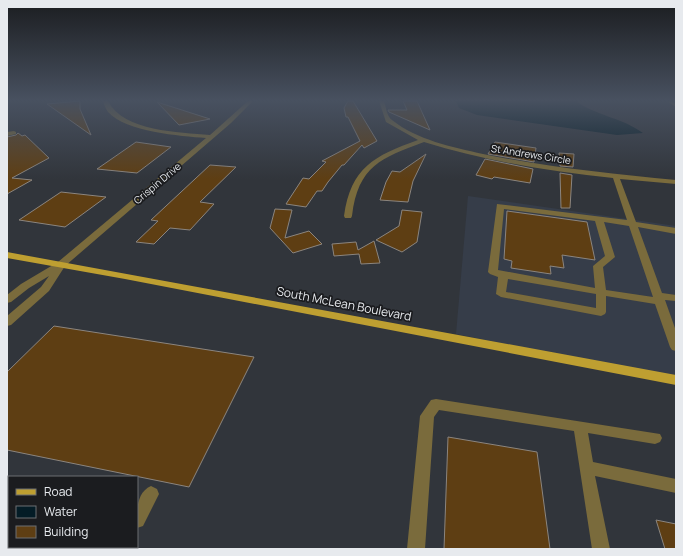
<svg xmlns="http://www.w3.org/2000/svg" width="683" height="556" viewBox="0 0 683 556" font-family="Manrope,sans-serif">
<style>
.built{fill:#363d49}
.water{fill:#041c26}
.building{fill:#5e3e13;stroke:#8b857f}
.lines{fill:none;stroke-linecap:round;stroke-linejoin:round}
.minor{fill:#7a6b3c;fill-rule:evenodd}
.major{fill:#be9f31;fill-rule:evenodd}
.labels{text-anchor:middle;stroke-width:3.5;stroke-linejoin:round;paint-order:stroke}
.far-street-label{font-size:10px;fill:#e7eaee;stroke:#1b1c1f}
.street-label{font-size:12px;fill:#e7eaee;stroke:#1b1c1f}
</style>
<rect width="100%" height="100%" fill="#31353b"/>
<path class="built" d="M468,196L676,226V378L456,334Z"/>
<path class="water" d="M456,101H576C596,116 621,117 643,133L617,135L477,115L459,108Z"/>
<g class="building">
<path d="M80,101V109L91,135L47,104Z"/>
<path d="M348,101H353L377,141L364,148L362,145L344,165H342L328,182L322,191H317L306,207L286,204L303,178L309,179L326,162L322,161L360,141L348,117H346L344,108Z"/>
<path d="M403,101H417L430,130L389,112L388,110H407Z"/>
<path d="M157,102L210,119L179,125Z"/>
<path d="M18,133L22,136L25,135L49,158L12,178L32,180L7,194V137L16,135Z"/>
<path d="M136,142L171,147L137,173L97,169Z"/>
<path d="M495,142L536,148L534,162L488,154Z"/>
<path d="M559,153L574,154L573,167L560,166Z"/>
<path d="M426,154L413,181L408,202L380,200L386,182L392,171L400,172Z"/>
<path d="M485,159L533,169L530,183L494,177L492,179L476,175Z"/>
<path d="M210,165L236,167L200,202L214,204L190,230L170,228L154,244L136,242L158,221L151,220Z"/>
<path d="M560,173L572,175L570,208H561Z"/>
<path d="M61,192L106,197L65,227L19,220Z"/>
<path d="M275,209L292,210L285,238L309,231L322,244L293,253L270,228Z"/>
<path d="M402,210L422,212L417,242L402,252L376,240L399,226Z"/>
<path d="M507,211L587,222L595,260L562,255L564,268L550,266L551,274L511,268L512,261L504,259Z"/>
<path d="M374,241L380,263L361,264L359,254L334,256L332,244L356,242L358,250Z"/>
<path d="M54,326L254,357L189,487L7,450V372Z"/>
<path d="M448,437L537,452L550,549H444Z"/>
<path d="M656,520L676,524V549H665Z"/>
</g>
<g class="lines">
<g class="minor">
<path d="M103,101H108C124,132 179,132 210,135L248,101H253L231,123L65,266L49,291L11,325L7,326V316L41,287L49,276L29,288L11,302L7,303V295L21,284L58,262L206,138C180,136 126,132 108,112C106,109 104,105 103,101Z"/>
<path d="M379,101H384C386,107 387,117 392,120C417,140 452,147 483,154C546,167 611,174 676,180V184L620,179L636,222L676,228V234L638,227L662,293L676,295V301L665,300L676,331V351L672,350L670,347L655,304L606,296V312L605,314L601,316L501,297L496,294L498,277L490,274L488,272L497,204L627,220L613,178C549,171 485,161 424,142C381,158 358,166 352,216L351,218H345L344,216C351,167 374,156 418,140L386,122ZM504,209L595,221L605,256L593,266L595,288L498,270ZM604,222L629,226L653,297L606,290L603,267L615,257ZM508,279L596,294V308L506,292Z"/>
<path d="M667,101L676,103V107Z"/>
<path d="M14,131L16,132V134L7,136V132Z"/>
<path d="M436,399L660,434L662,438L660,442L655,444L588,433L593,462L676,479V493L595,476L610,549H592L574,431L439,410L434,417L425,549H407L420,416L431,400Z"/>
<path d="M151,486L157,489L159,494L143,526L137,528C137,514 135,493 151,486Z"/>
<path d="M7,492L9,493V509L7,508Z"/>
<path d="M35,547H53L52,549H34Z"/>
<path d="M113,547H131L130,549H112Z"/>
</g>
<path class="major" d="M7,252L676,375V385L125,279L7,258Z"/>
</g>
<linearGradient id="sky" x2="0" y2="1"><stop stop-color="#1b1d20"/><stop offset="0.56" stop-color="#485160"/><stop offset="1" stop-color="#485160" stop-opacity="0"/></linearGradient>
<rect width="683" height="179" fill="url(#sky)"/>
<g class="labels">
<g class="far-street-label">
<text transform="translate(531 154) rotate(9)" y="4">St Andrews Circle</text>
<text transform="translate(157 183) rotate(-40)" y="4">Crispin Drive</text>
</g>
<g class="street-label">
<text transform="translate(344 304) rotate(11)" y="4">South McLean Boulevard</text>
</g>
</g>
<rect width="683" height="556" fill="none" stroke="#e7eaee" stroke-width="16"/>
<rect x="8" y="476" width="130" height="72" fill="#1b1c1f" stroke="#6d6e72"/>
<rect x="16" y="489" width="20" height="6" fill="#be9f31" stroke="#6d6e72"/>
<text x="44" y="496" font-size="12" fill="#e7eaee">Road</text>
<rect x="16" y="506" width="20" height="12" fill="#041c26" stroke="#6d6e72"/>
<text x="44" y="516" font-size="12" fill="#e7eaee">Water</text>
<rect x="16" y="526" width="20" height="12" fill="#5e3e13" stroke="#6d6e72"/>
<text x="44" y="536" font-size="12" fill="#e7eaee">Building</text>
</svg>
